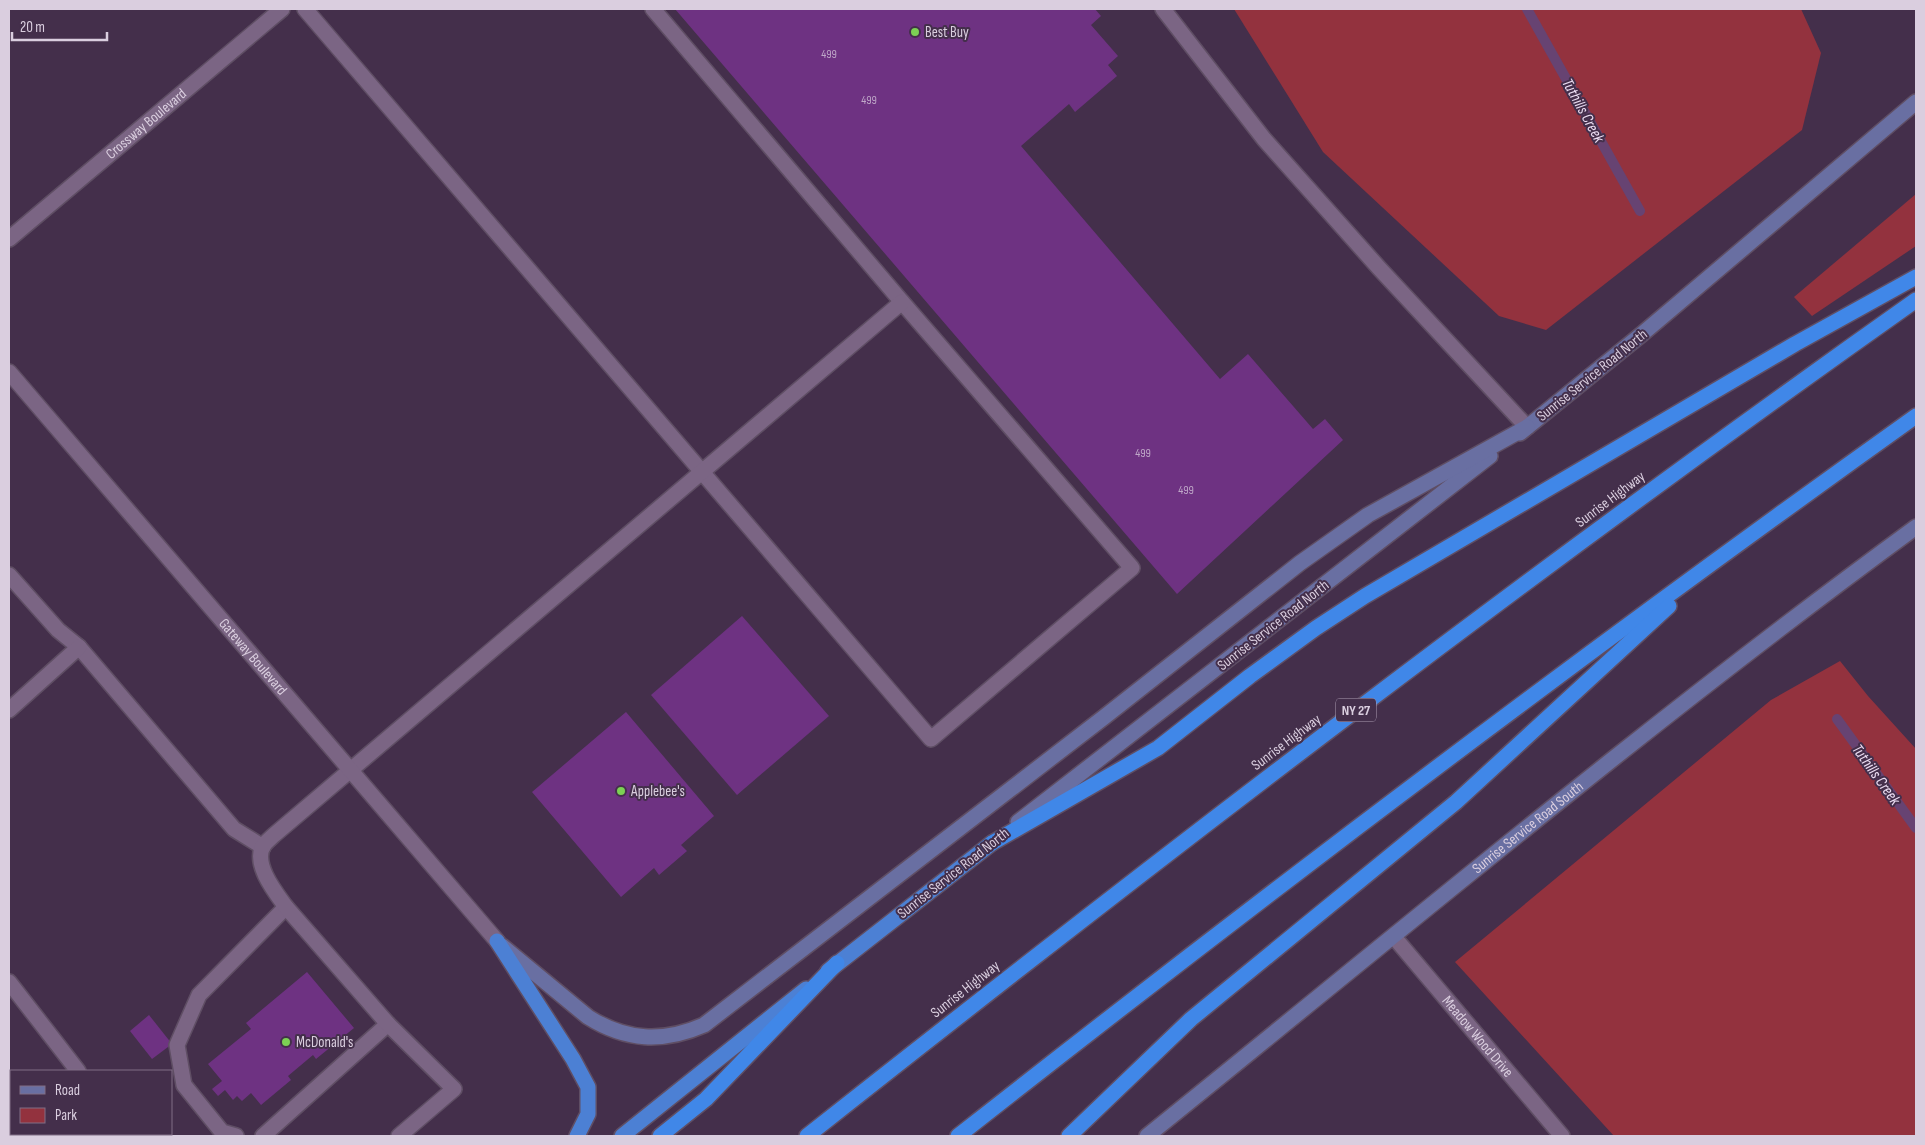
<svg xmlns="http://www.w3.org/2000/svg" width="1925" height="1145" viewBox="0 0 1925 1145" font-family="'Sofia Sans Condensed',sans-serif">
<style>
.green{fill:#93323e}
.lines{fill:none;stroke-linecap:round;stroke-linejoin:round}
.stream{stroke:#674372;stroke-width:10}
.building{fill:#6e3282}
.service-casing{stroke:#5f4e64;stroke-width:18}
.minor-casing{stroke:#5f4e64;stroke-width:18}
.secondary-casing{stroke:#5f4e64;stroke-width:18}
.trunk-casing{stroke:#5f4e64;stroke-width:18}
.motorway-casing{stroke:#5f4e64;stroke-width:18}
.service{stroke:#7b6584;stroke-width:15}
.minor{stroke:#7b6584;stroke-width:15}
.secondary{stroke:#696fa2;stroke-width:15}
.trunk{stroke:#4c80d4;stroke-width:15}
.motorway{stroke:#4087e8;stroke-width:15}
.poi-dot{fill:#7cd154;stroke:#442f4b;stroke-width:2}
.labels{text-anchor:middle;stroke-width:4;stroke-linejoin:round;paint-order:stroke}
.number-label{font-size:12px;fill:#bfa7c8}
.shield{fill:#442f4b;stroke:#ad9eb3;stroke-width:1}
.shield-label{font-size:14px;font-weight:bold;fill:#dacedf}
.poi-label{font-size:15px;fill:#dacedf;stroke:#442f4b;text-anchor:start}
.street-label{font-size:15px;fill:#dacedf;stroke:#442f4b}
.water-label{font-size:16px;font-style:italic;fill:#ecddf2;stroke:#442f4b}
</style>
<rect width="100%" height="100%" fill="#442f4b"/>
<g class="green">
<path d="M1234,9H1801L1821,53L1802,130L1546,330L1499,316L1323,152Z"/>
<path d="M1916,194V246L1812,316L1794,297Z"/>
<path d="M1840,661L1868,696L1916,749V1136H1614L1455,962L1771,700Z"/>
</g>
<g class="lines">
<g class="stream">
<path d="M1527,9L1640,211"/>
<path d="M1837,719L1916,828"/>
</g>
</g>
<g class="building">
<path d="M675,9H1095L1101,16L1091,25L1118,56L1108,65L1117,76L1075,112L1069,104L1021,146L1220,379L1248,354L1313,429L1325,419L1343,440L1177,594Z"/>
<path d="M742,616L829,716L737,795L651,695Z"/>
<path d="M626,712L714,816L681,845L687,851L659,875L654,868L621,897L532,792Z"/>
<path d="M307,972L354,1028L316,1059L313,1055L288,1076L291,1080L261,1105L251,1093L242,1101L237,1096L233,1100L225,1090L218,1096L212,1089L222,1081L208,1064L251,1029L246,1023Z"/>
<path d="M149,1015L172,1044L152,1059L130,1031Z"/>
</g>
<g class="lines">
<g class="service-casing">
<g id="service">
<path d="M305,9L931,739L1132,568L902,302L653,9"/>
<path d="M1163,9L1264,139L1379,268L1527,427"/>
<path d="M9,575L58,630L79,647L234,829L263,847"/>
<path d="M9,710L79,647"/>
<path d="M9,982L78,1071"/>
<path d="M127,1134L129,1136"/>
<path d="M236,1136L222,1132L184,1085L177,1045L199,995L286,907"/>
<path d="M263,1136L388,1024"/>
<path d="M399,1136L454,1089L388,1024L286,907C276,893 253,865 263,846C266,842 271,838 274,835L902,302"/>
</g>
</g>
<g class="minor-casing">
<g id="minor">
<path id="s1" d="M9,239L282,9"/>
<path id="s2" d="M9,372L497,941"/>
<path id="s3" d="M1394,937L1562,1136"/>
</g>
</g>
<g class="secondary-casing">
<g id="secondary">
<path d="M1520,433L1642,334L1916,102"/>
<path d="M1018,822L1490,456"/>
<path d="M502,946L588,1017C626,1041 663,1043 704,1025L1103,718L1300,563L1368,515L1527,427"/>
<path id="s4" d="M1147,1136C1401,931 1652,720 1916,527"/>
</g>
</g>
<g class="trunk-casing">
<g id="trunk">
<path d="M497,941L573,1059L588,1087V1114L577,1136"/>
<path d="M828,971L992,843"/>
<path d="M622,1136L806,989"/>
</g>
</g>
<g class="motorway-casing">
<g id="motorway">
<path d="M992,843L1158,748L1250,676L1316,628L1365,596L1795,344L1916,277"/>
<path d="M660,1136L706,1099L837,963"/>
<path d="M807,1136C1170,849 1538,567 1916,300"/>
<path d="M958,1136C1272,889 1591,648 1916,416"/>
<path d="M1069,1136L1191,1019L1456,802L1669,606"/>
</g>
</g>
<use href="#service" class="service"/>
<use href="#minor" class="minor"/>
<use href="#secondary" class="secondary"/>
<use href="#trunk" class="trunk"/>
<use href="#motorway" class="motorway"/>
</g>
<g class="poi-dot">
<circle cx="915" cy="32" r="5"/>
<circle cx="621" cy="791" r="5"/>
<circle cx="286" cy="1042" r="5"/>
</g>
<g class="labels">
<g class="number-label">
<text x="829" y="58">499</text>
<text x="869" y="104">499</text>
<text x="1143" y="457">499</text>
<text x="1186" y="494">499</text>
</g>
<rect class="shield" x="1336" y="698.5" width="40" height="23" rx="4"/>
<g class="shield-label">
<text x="1356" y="715">NY 27</text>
</g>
<g class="poi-label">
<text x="925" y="37">Best Buy</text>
<text x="631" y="796">Applebee's</text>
<text x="296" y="1047">McDonald's</text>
</g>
<g class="street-label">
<text dy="5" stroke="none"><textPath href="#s1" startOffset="179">Crossway Boulevard</textPath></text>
<text transform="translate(1592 375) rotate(-39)" y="5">Sunrise Service Road North</text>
<text transform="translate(1610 499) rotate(-37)" y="5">Sunrise Highway</text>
<text transform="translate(1273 625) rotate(-38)" y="5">Sunrise Service Road North</text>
<text dy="5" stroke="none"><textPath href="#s2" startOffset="375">Gateway Boulevard</textPath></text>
<text transform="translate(1286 742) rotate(-37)" y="5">Sunrise Highway</text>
<text dy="5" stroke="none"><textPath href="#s4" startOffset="490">Sunrise Service Road South</textPath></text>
<text transform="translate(953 873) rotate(-38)" y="5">Sunrise Service Road North</text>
<text transform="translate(965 989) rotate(-38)" y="5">Sunrise Highway</text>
<text dy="5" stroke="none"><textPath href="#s3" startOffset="130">Meadow Wood Drive</textPath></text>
</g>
<g class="water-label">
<text transform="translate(1584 110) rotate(61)" y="6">Tuthills Creek</text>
<text transform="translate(1877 774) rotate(54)" y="6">Tuthills Creek</text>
</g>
</g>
<rect width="1925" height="1145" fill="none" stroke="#dacedf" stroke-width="20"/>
<rect x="10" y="1070" width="162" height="65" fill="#442f4b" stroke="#806f86"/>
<rect x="20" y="1086" width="25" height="8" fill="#696fa2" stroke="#806f86"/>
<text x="55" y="1095" font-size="15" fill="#dacedf">Road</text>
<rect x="20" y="1108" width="25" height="15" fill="#93323e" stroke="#806f86"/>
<text x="55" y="1120" font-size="15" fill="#dacedf">Park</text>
<path d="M12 32v8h95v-8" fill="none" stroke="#dacedf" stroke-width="2.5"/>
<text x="20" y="32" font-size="15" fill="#dacedf" stroke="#442f4b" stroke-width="4" paint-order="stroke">20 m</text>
</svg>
